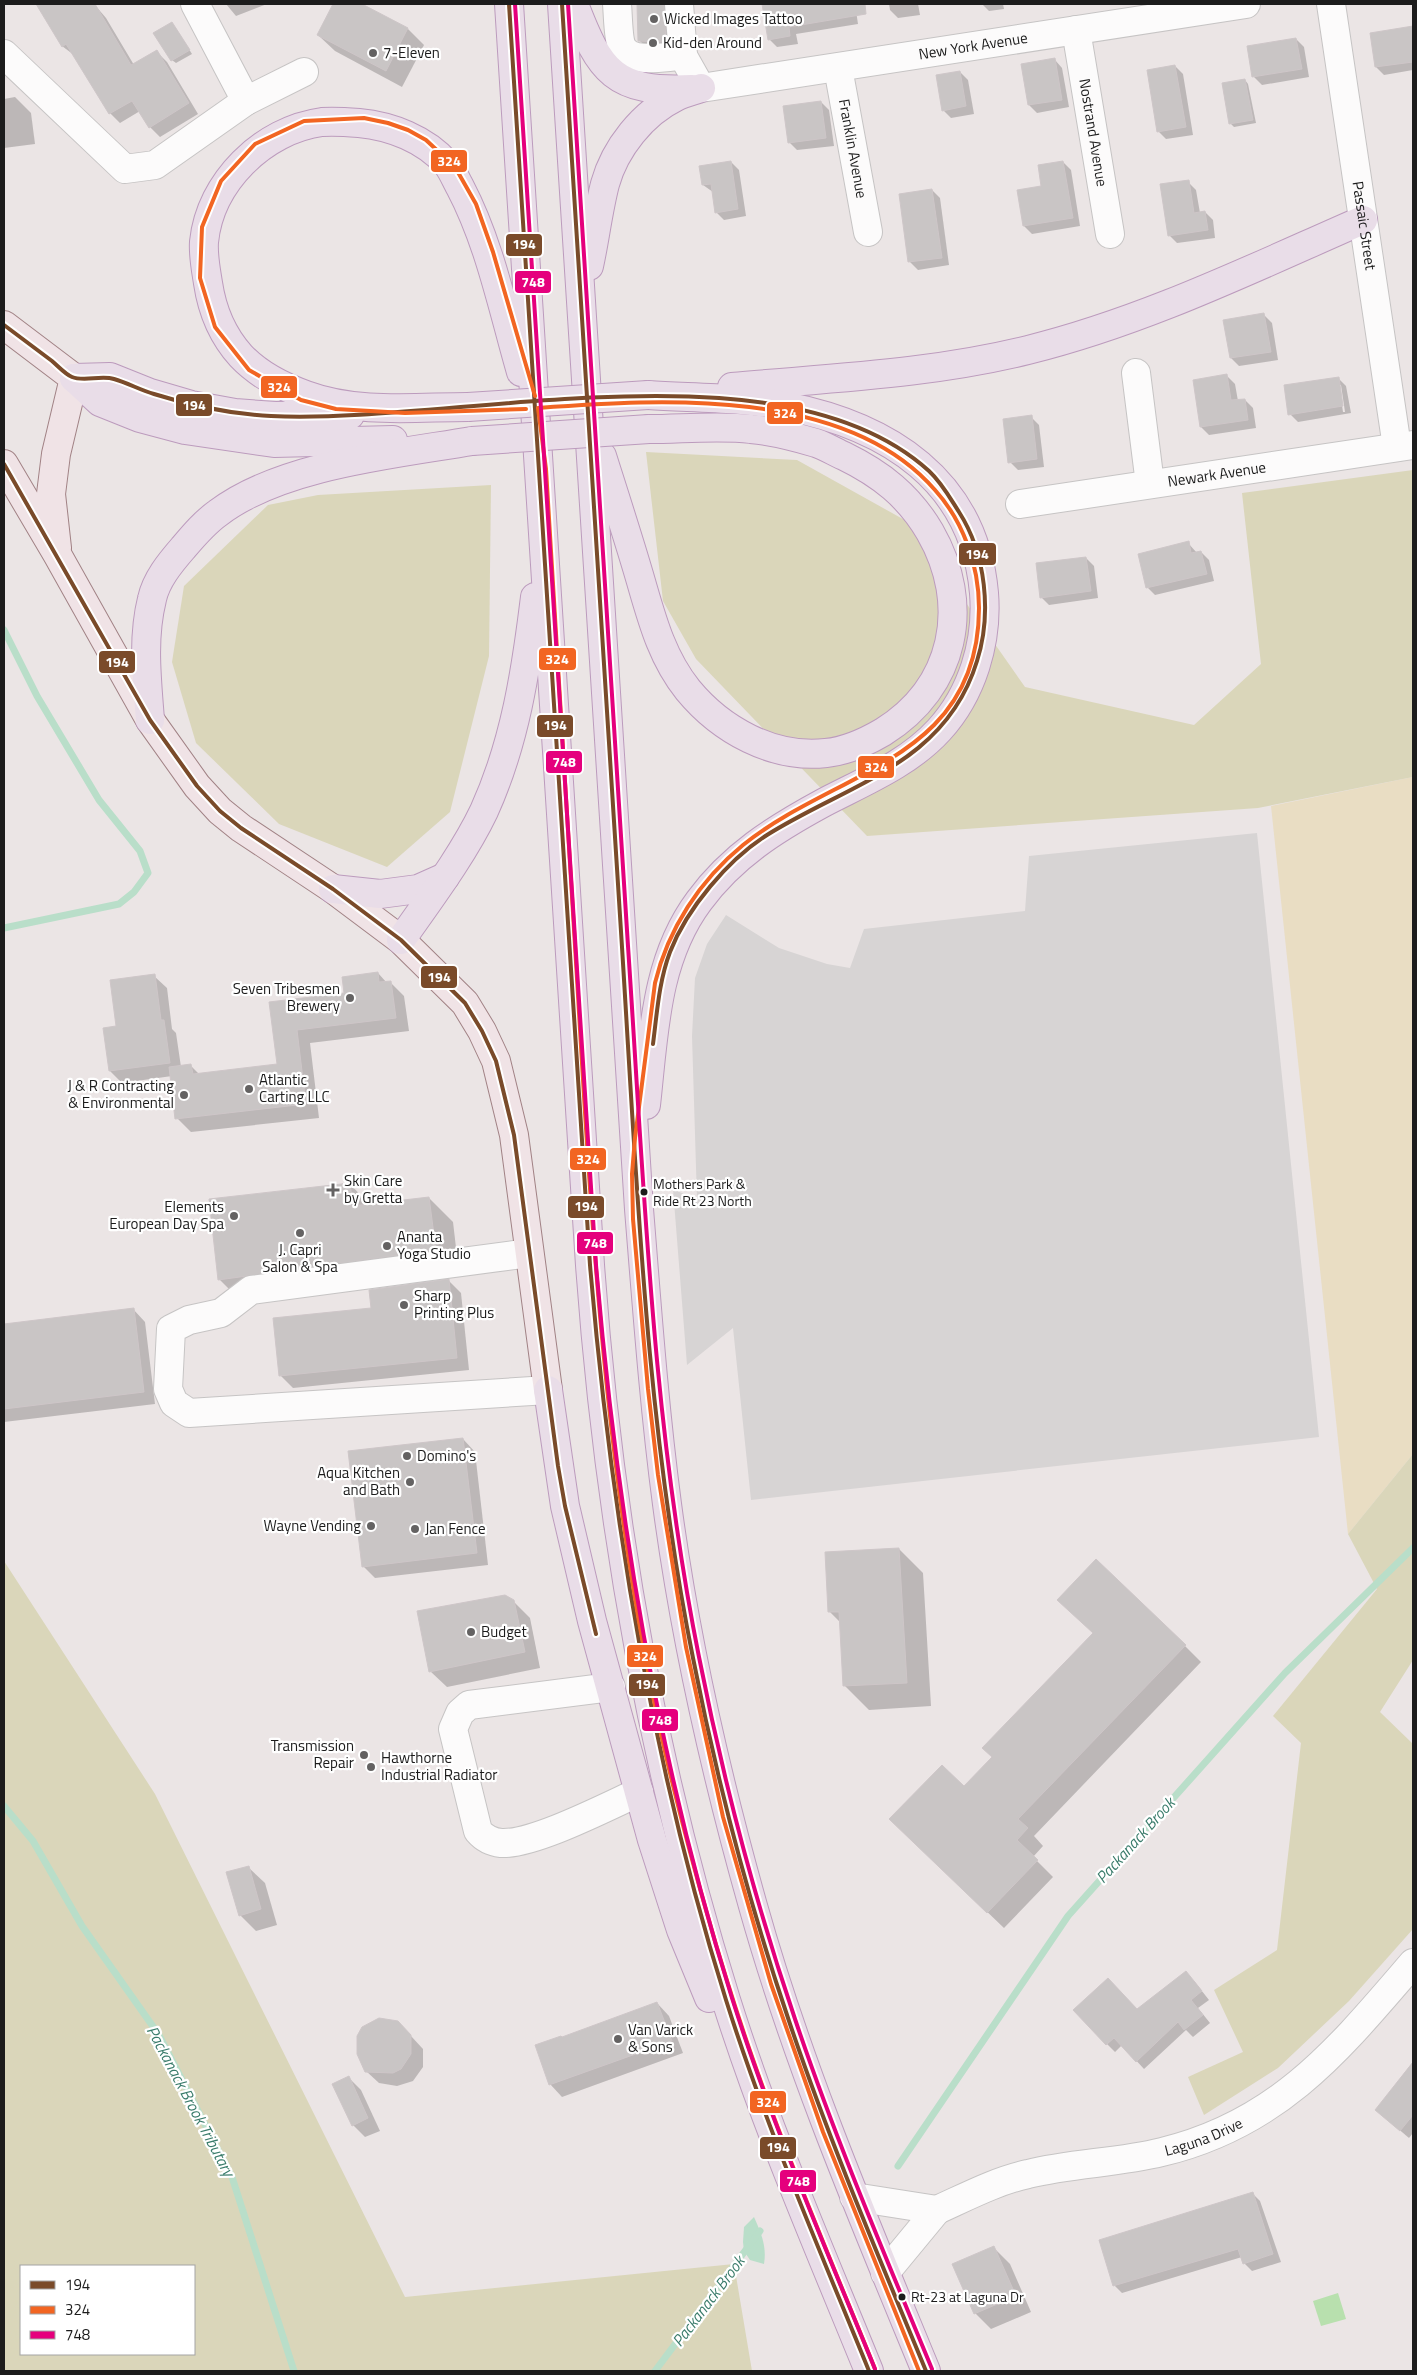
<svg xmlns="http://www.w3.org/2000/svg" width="1417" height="2375" viewBox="0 0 1417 2375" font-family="'Titillium Web',sans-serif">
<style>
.grass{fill:#e9ddc3}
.forest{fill:#dad6ba;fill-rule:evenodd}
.pitch{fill:#b8e0ae}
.parking{fill:#d7d4d4}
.water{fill:#b9dec9}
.shadow{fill:#0003;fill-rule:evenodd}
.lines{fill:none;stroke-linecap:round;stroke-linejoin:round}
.stream{stroke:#b9dec9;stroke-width:7}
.building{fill:#c9c5c5;stroke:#cec6c8}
.minor-casing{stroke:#c6c4c4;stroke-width:30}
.major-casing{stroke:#a18285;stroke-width:30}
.highway-casing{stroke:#bc9bbd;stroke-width:30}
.minor{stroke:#fcfbfb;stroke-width:28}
.major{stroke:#f0e3e6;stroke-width:28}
.highway{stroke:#e9dde8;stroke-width:28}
.highway-bridge-casing{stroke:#bc9bbd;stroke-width:30;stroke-linecap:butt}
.highway-bridge{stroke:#e9dde8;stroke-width:28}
.bus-1-casing{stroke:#fff;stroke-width:8}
.bus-2-casing{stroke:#fff;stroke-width:8}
.bus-3-casing{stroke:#fff;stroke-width:8}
.bus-1{stroke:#7a4b2a;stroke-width:4}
.bus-2{stroke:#f26522;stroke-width:4}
.bus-3{stroke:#e5007d;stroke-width:4}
.poi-dot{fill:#646262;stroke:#fff;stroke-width:2}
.bus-dot{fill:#1c1c1c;stroke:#fff;stroke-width:2}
.labels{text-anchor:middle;stroke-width:4.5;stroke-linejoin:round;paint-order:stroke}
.bus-label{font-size:14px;fill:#1c1c1c;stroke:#fff;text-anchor:start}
.poi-label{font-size:15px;fill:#1c1c1c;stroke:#fff;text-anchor:start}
.street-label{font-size:15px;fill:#1c1c1c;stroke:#fff}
.water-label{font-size:16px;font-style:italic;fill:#3a7c6b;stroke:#fff}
.line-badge{stroke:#fff;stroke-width:2}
.badge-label{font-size:14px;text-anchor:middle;font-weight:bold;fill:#fff}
</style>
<rect width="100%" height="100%" fill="#ebe5e5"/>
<path class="grass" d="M1413,777V1454L1348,1534L1271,806Z"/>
<g class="forest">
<path d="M646,452L797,460L910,523L1025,687L1194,725L1261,664L1242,493L1413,470V777L1258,808L867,836L696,659L663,601Z"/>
<path d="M491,485L489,656L450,812L387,867L279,824L196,743L172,662L184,586L268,505L318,495Z"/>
<path d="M1413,1454V1660L1380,1712L1413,1744V1929L1349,2001L1278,2068L1204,2115L1188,2077L1243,2052L1214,1990L1277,1950L1301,1743L1273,1716L1377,1589L1348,1534Z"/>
<path d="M4,1561L155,1794L405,2297L734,2264L752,2371H4ZM21,2266H194V2354H21Z"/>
</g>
<path class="pitch" d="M1338,2293L1346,2319L1321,2326L1313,2301Z"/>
<path class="parking" d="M1257,833L1319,1437L751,1500L733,1328L687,1365L673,1189L697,1200L692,1036L695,978L707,944L726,915L779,948L827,964L850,968L864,929L1025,911L1029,856Z"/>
<path class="water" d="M754,2217C761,2233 767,2246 764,2264L750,2260L744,2251L743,2242L744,2227Z"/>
<g class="shadow">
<path d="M37,4H94L106,18L134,65L157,52L167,62L198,114L160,137L150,127L140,111L120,123L110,113L74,55L62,46Z"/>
<path d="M226,4H267L236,16Z"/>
<path d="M335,4H360L408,29L424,45L402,87L335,51L318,35Z"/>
<path d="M638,4H680L678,53L651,52L639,40Z"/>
<path d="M763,4H855L858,24L796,34L798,44L777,47L769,39Z"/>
<path d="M889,4H918L920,15L898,18L890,10Z"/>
<path d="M982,4H1003L1004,9L989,11Z"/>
<path d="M175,27L192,54L176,63L172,60Z"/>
<path d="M1413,28V70L1384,75L1376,67L1371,34Z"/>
<path d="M1296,39L1304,47L1309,77L1262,85L1254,77Z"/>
<path d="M1055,60L1062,68L1069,107L1037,113L1029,105Z"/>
<path d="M1175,66L1183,74L1193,135L1166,139L1158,131Z"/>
<path d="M960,72L968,80L974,114L951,118L943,110Z"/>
<path d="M1245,80L1248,84L1256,123L1234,127L1230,123Z"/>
<path d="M15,97L31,113L35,144L4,148V99Z"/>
<path d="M821,102L829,110L834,146L797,150L789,142Z"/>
<path d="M731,162L739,170L746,216L724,220L716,212L713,192L703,185Z"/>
<path d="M1063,162L1071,170L1080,226L1032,234L1024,226L1043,187Z"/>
<path d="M1188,182L1196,190L1200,213L1205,212L1213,220L1215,238L1177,243L1169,235Z"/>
<path d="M932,190L940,198L949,265L918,270L910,262Z"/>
<path d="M1264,315L1272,323L1278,360L1239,366L1231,358Z"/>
<path d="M1227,376L1235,384L1238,401L1245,400L1253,408L1256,428L1209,435L1201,427Z"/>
<path d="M1338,378L1346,386L1351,413L1298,422L1290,414ZM1339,385H1341L1345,412H1343Z"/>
<path d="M1031,417L1039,425L1044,467L1018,470L1010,462Z"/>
<path d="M1188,543L1197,553L1201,552L1209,560L1214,581L1155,595L1147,587Z"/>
<path d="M1086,558L1094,566L1098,598L1049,605L1041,597Z"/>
<path d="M378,973L387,983L390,982L404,996L409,1031L310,1043L319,1118L191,1132L177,1118L172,1076L122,1083L110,1071L117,1027L154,976L167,988L172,1029L176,1033L181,1067L191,1066L199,1074L278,1065L270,1003L345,994Z"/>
<path d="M350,1184L370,1205L429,1198L453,1222L459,1273L243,1303L219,1279Z"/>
<path d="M449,1281L461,1293L469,1370L293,1388L281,1376L372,1309Z"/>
<path d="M133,1309L145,1322L155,1404L4,1422V1310L5,1325Z"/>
<path d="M463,1439L475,1452L488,1565L375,1578L363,1566Z"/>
<path d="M899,1549L923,1573L931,1706L869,1710L845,1686L841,1623L830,1612Z"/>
<path d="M513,1601L530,1618L540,1668L447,1687L430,1671Z"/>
<path d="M1094,1634L1185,1646L1201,1662L1034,1836L1043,1846L1033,1857L1053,1877L1004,1928L907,1835L964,1788L994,1757Z"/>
<path d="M248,1867L265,1883L277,1925L256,1931L240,1915Z"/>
<path d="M1194,1981L1209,2000L1198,2008L1210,2023L1193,2037L1186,2030L1144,2069L1122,2045L1115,2052L1107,2044L1137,2011Z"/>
<path d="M657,2003L669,2016L683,2053L562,2097L550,2084L562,2039Z"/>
<path d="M379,2019L398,2022L423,2049V2067L413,2081L397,2086L379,2083L366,2071L358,2054V2036L363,2028Z"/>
<path d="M1413,2062V2133L1409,2138L1376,2110Z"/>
<path d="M348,2077L361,2090L380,2131L365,2137L353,2125Z"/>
<path d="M1252,2193L1260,2201L1281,2262L1252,2271L1244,2263L1242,2257L1122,2293L1114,2285Z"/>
<path d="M994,2248L1010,2264L1031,2312L991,2329L975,2313Z"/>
</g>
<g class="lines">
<g class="stream">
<path d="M4,630L37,696L99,800L140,851L148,873L134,892L119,904L4,928"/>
<path d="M4,1806L33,1841L82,1926L159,2035L232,2177L294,2371"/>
<path d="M898,2166L1068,1916L1285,1673L1413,1548"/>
<path d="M655,2371L760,2231"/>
</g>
</g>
<g class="building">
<path d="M36,4H95L131,65L157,50L189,103L149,128L132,101L109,114L66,44L62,47Z"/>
<path d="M333,4H362L408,28L386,71L317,35Z"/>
<path d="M637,4H664L666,42L638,41Z"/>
<path d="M762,4H865L866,14L789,27L790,36L768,40Z"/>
<path d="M172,22L190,50L171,61L153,33Z"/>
<path d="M1413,26V62L1375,67L1370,33Z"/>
<path d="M1296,38L1302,69L1252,77L1247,46Z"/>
<path d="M1055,58L1062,100L1028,105L1021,64Z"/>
<path d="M1175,65L1186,127L1157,132L1147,70Z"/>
<path d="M960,71L966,106L942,111L936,75Z"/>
<path d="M1245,79L1253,120L1229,124L1222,83Z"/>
<path d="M821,101L826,138L788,143L783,106Z"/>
<path d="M731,161L738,209L715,213L711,184L702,185L699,166Z"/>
<path d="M1063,161L1073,218L1023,226L1017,190L1041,186L1038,165Z"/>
<path d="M1189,180L1194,213L1205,211L1208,230L1168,236L1160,184Z"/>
<path d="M932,189L942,258L908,262L899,194Z"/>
<path d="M1264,313L1271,352L1230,358L1223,320Z"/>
<path d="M1227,374L1231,400L1245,399L1248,420L1200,427L1193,380Z"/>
<path d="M1339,377L1343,406L1288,415L1284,385Z"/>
<path d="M1032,415L1037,459L1008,463L1003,419Z"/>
<path d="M1189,541L1191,553L1201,551L1207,574L1146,588L1138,554Z"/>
<path d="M1086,557L1091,591L1040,598L1036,563Z"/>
<path d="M378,972L379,982L391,981L396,1018L297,1030L306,1104L175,1119L169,1067L191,1064L193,1074L277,1064L269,1002L344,993L342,977Z"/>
<path d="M155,974L161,1020H164L170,1063L109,1071L103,1028L116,1026L110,980Z"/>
<path d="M350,1183L353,1206L429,1197L436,1250L218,1280L209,1199Z"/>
<path d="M449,1279L457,1358L279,1376L273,1318L371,1308L369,1290Z"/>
<path d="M134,1308L144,1392L4,1409V1324Z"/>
<path d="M463,1438L477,1553L362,1567L348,1451Z"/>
<path d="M899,1548L907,1683L843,1686L839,1612H828L825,1552Z"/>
<path d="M1096,1559L1186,1645L1018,1819L1028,1828L1017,1840L1038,1860L987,1913L889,1819L942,1765L964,1786L992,1757L982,1748L1093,1633L1057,1600Z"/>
<path d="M505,1595L514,1600L525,1652L429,1672L417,1611Z"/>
<path d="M249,1866L261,1909L239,1916L226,1872Z"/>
<path d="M1186,1971L1202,1991L1191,2000L1203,2015L1184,2030L1178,2022L1136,2062L1114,2038L1106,2045L1073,2010L1108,1978L1137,2009Z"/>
<path d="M657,2002L672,2041L549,2085L535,2045L561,2036L562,2037Z"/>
<path d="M379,2018L398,2021L411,2035V2054L401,2069L393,2073L365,2072L357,2054V2036L362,2027Z"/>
<path d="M1413,2062V2115L1400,2131L1375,2110Z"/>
<path d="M349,2076L368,2118L352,2126L332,2084Z"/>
<path d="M1253,2192L1273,2254L1243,2264L1238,2249L1113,2286L1099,2240Z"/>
<path d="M994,2246L1016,2296L974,2314L952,2264Z"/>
</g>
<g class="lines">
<g class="minor-casing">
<g id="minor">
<path d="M195,4L246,101"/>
<path d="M617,4C618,14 618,39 622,47C632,65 666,56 683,56L679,4"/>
<path id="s1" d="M1331,4L1397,447"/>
<path id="s2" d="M1076,30L1110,234"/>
<path d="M4,54L125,169L155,165L246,101L304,72"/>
<path id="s3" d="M683,56L701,88L1246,4"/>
<path id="s4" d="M838,68L868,232"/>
<path d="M1136,373L1150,484"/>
<path id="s5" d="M1020,504L1413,445"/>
<path d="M529,1253L251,1290L221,1313L189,1320L171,1329L168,1389L174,1403L189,1413L548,1390"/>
<path d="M611,1687L469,1705L460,1713L453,1729L478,1831C484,1838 491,1842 501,1843C533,1845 608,1806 639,1792"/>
<path d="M854,2197L937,2210L885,2273"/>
<path id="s6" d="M937,2210C966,2197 996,2181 1028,2174C1072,2163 1118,2163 1162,2152C1279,2124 1339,2049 1413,1963"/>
</g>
</g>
<g class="major-casing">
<g id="major">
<path d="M4,325L74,378L56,454L51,494L57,548"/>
<path d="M4,464L57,554L150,720L197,786L220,811L241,828L333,889L401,940L465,1003L482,1031L496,1061L514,1135L548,1390"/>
</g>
</g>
<g class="highway-casing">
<g id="highway">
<path d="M509,4L590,1265C608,1515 651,1761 726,2000C766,2127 819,2248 869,2371"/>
<path d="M562,4L639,1209C647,1308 654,1406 667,1504C685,1640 716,1775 753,1906C798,2066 863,2218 926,2371"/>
<path d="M574,4C600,72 614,93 692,89"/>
<path d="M589,266C595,239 598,211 605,184C615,148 643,113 676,97C684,93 693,91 701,88"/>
<path d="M74,378L100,402L140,418L185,430L274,443L393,440"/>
<path d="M74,378L110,377L150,393L191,405L235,413L275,416L350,415"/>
<path d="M732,387C830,378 932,374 1028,350C1145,321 1253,268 1363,220"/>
<path d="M468,407C416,407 357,414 306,395C283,387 258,374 241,356C222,335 212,310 208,283C206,270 203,256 204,242C210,182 263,130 322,122C334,121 347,122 359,123C391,126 425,139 447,164C452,170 456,180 460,187C490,244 503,310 521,372"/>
<path d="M602,456C614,494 626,531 637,568C650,611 659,654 688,690C721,730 773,759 826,753C847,751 866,742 883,732C955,687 972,605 930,532C909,496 881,474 844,456C835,452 825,446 816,443C796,437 772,431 751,429C721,425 680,429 649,429"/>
<path d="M150,720C147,680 142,639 152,599C156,580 170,563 183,548C194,535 204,523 218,513C281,465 395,454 472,441"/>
<path d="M333,889L380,894L418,889L445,877"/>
<path d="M401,940C429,900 463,855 484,811C515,743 526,671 535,597"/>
<path d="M646,1105C654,1034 655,960 699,901C732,856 775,829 823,803C863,782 908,764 939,730C972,694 988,642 984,593C974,480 888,426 785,406C740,397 693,398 648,395"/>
<path d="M548,1390L565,1506L592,1621L652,1840L681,1930L709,1998"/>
</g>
</g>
<use href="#minor" class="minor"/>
<use href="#major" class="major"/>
<use href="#highway" class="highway"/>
<g class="highway-bridge-casing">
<g id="highway-bridge">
<path d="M468,407L648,395"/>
<path d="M472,441L649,429"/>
</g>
</g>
<use href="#highway-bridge" class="highway-bridge"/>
<g class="bus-1-casing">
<g id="bus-1">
<path d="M509,4L590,1265C611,1514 651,1761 726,2000C766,2127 819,2248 869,2371"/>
<path d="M562,4C582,318 602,633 622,947C637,1185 646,1425 693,1658C717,1781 749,1903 789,2021C829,2140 878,2255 926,2371"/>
<path d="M4,325C20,337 36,349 52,361C58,366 65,374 72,377C84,382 101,375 114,379C128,383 140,390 154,394C192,406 231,414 271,416C456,425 781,337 929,471C942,483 950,498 959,512C986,554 992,614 977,661C946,764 848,784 767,835C728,860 687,908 670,952C659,981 657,1013 653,1044"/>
<path d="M4,464L150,720L197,786L220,811L241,828L333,889L401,940L465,1003L482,1031L496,1061L514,1135L558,1466L565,1506L596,1634"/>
</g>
</g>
<g class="bus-2-casing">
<g id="bus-2">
<path d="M526,409L405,413L336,409L301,400L249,370L215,327L200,278L202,227L221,181L255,144L304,121L364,118L388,123L408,130L426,140L455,167L476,204L493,252L535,396"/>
<path d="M875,2369C832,2263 787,2158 750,2051C718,1958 692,1864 669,1769C609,1515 593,1255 578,995C568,819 556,644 546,469L538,408C661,399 846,387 935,490C963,521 979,565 979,608C979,760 836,770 743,845C700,880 668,929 655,983L635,1138L632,1174L633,1219L648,1389L658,1475L686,1647L723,1817L771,1984L823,2132L919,2371"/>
</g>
</g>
<g class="bus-3-casing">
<g id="bus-3">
<path d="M515,4L596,1265C617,1514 657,1759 732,1998C772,2125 825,2246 875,2369"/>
<path d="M568,4C588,318 608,632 628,946C644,1183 652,1423 699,1657C723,1779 755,1901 795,2019C835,2138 884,2253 932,2369"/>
</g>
</g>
<use href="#bus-1" class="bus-1"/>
<use href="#bus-2" class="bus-2"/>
<use href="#bus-3" class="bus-3"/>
</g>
<g class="poi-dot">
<circle cx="654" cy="19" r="5"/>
<circle cx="653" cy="43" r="5"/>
<circle cx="373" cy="53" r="5"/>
<circle cx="350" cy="998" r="5"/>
<circle cx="249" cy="1089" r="5"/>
<circle cx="184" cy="1095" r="5"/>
<path d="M330.5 1182.5h5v5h5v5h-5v5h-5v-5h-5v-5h5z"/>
<circle cx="234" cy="1216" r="5"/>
<circle cx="300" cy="1233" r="5"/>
<circle cx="387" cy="1246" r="5"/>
<circle cx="404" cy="1305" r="5"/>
<circle cx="407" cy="1456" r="5"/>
<circle cx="410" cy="1482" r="5"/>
<circle cx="371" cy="1526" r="5"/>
<circle cx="415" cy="1529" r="5"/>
<circle cx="471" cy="1632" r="5"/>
<circle cx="364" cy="1755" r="5"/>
<circle cx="371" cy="1767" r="5"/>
<circle cx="618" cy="2039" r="5"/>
</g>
<g class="bus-dot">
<circle cx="644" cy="1192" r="4.5"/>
<circle cx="902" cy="2297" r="4.5"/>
</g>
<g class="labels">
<g class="bus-label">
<text x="653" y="1189">Mothers Park &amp;<tspan x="653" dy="17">Ride Rt 23 North</tspan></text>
<text x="911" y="2302">Rt-23 at Laguna Dr</text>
</g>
<g class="poi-label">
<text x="664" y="24">Wicked Images Tattoo</text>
<text x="663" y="48">Kid-den Around</text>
<text x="383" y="58">7-Eleven</text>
<text x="340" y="994" text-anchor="end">Seven Tribesmen<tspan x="340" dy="17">Brewery</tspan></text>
<text x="259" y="1085">Atlantic<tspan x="259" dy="17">Carting LLC</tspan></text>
<text x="174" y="1091" text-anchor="end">J &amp; R Contracting<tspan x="174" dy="17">&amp; Environmental</tspan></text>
<text x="344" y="1186">Skin Care<tspan x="344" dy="17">by Gretta</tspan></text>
<text x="224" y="1212" text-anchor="end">Elements<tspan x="224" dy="17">European Day Spa</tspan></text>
<text x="397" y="1242">Ananta<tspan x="397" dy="17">Yoga Studio</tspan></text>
<text x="300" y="1255" text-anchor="middle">J. Capri<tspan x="300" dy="17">Salon &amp; Spa</tspan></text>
<text x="414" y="1301">Sharp<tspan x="414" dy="17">Printing Plus</tspan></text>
<text x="417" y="1461">Domino's</text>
<text x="400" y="1478" text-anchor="end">Aqua Kitchen<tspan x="400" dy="17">and Bath</tspan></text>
<text x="361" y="1531" text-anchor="end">Wayne Vending</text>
<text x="425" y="1534">Jan Fence</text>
<text x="481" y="1637">Budget</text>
<text x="354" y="1751" text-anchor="end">Transmission<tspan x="354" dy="17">Repair</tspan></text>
<text x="381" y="1763">Hawthorne<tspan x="381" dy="17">Industrial Radiator</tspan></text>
<text x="628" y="2035">Van Varick<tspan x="628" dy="17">&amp; Sons</tspan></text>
</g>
<g class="street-label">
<text dy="5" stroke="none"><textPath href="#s3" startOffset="312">New York Avenue</textPath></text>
<text dy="5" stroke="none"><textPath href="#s2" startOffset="104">Nostrand Avenue</textPath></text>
<text dy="5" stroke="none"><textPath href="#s4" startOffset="82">Franklin Avenue</textPath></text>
<text dy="5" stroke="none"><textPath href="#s1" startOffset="224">Passaic Street</textPath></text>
<text dy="5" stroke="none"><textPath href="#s5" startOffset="199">Newark Avenue</textPath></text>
<text dy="5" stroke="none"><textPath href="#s6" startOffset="278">Laguna Drive</textPath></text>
</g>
<g class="water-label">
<text transform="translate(1135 1840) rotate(-48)" y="6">Packanack Brook</text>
<text transform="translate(191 2101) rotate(62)" y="6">Packanack Brook Tributary</text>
<text transform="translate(708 2301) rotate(-53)" y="6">Packanack Brook</text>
</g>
</g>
<g class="line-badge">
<rect x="430" y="149" width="38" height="24" rx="5" fill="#f26522"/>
<rect x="505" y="233" width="38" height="24" rx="5" fill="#7a4b2a"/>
<rect x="514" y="270" width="38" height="24" rx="5" fill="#e5007d"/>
<rect x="260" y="375" width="38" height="24" rx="5" fill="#f26522"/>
<rect x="175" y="393" width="38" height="24" rx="5" fill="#7a4b2a"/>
<rect x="766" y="401" width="38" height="24" rx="5" fill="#f26522"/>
<rect x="958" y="542" width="39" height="24" rx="5" fill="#7a4b2a"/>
<rect x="538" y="647" width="39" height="24" rx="5" fill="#f26522"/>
<rect x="98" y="650" width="38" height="24" rx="5" fill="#7a4b2a"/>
<rect x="536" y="714" width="38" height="24" rx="5" fill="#7a4b2a"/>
<rect x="545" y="750" width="38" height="24" rx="5" fill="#e5007d"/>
<rect x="857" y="755" width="38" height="24" rx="5" fill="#f26522"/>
<rect x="420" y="965" width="38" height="24" rx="5" fill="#7a4b2a"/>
<rect x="569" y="1147" width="38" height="24" rx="5" fill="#f26522"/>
<rect x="567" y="1195" width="38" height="24" rx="5" fill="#7a4b2a"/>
<rect x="576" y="1231" width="38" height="24" rx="5" fill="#e5007d"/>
<rect x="626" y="1644" width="38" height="24" rx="5" fill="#f26522"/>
<rect x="628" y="1673" width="38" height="24" rx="5" fill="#7a4b2a"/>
<rect x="641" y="1708" width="38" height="24" rx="5" fill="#e5007d"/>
<rect x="749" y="2090" width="38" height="24" rx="5" fill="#f26522"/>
<rect x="759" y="2136" width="38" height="24" rx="5" fill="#7a4b2a"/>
<rect x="779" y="2169" width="38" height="24" rx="5" fill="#e5007d"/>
</g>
<g class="badge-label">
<text x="449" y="166">324</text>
<text x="524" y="249">194</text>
<text x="533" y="287">748</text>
<text x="279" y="392">324</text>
<text x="194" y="410">194</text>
<text x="785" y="418">324</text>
<text x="977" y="559">194</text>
<text x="557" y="664">324</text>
<text x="117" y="667">194</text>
<text x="555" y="730">194</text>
<text x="564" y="767">748</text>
<text x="876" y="772">324</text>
<text x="439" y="982">194</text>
<text x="588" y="1164">324</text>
<text x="586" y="1211">194</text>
<text x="595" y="1248">748</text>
<text x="645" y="1661">324</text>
<text x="647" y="1689">194</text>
<text x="660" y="1725">748</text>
<text x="768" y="2107">324</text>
<text x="778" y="2152">194</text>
<text x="798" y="2186">748</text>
</g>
<rect width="1417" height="2375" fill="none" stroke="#1c1c1c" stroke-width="10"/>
<rect x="20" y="2265" width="175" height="90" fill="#ffffff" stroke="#a4a4a4"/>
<rect x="30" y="2281" width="25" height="8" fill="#7a4b2a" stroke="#a4a4a4"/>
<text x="65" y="2290" font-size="15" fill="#1c1c1c">194</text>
<rect x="30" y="2306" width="25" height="8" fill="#f26522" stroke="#a4a4a4"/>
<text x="65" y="2315" font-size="15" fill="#1c1c1c">324</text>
<rect x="30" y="2331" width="25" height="8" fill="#e5007d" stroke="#a4a4a4"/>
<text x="65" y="2340" font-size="15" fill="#1c1c1c">748</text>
</svg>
